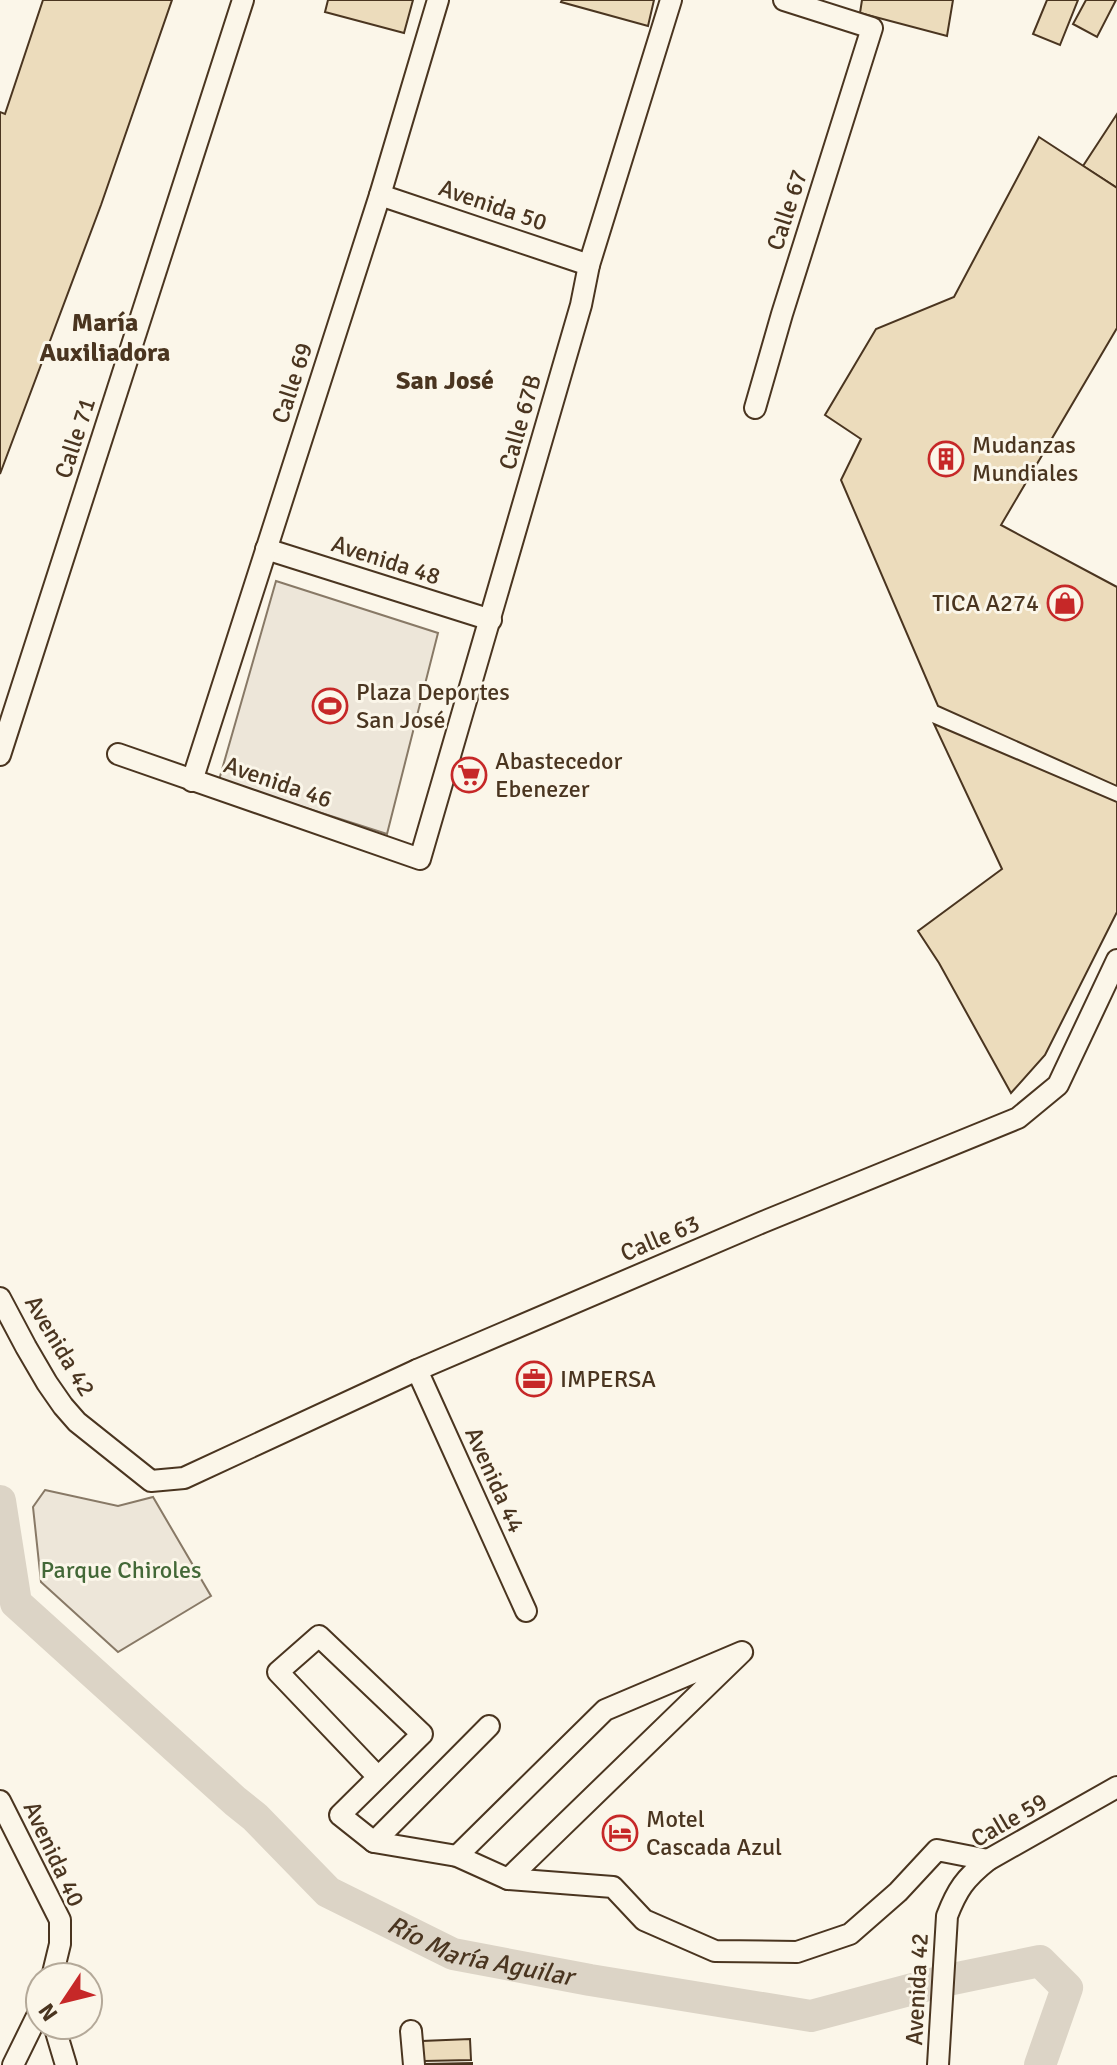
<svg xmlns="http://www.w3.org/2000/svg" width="1117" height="2065" viewBox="0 0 1117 2065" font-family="Signika,sans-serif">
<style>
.green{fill:#ede6d9;stroke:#887966;stroke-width:2}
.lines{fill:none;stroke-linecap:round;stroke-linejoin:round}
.river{stroke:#dcd4c6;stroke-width:32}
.building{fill:#ecdcbc;stroke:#4a3520;stroke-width:2}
.minor-casing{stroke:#4a3520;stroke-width:24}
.minor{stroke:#fbf6e9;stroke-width:20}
.labels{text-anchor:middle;stroke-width:6;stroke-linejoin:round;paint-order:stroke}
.street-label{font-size:24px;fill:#4a3520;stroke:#fbf6e9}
.poi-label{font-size:24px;fill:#4a3520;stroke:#fbf6e9;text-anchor:start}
.park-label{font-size:24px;fill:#436837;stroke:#fbf6e9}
.neighbourhood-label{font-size:26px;font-weight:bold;fill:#4a3520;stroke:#fbf6e9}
.water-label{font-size:26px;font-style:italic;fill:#4a3520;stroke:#fbf6e9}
</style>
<rect width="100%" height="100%" fill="#fbf6e9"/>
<g class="green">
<path d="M276,581L438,633L387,834L219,780Z"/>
<path d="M45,1490L118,1506L153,1497L211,1596L118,1652L41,1582L33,1507Z"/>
</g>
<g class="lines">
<path class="river" id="s1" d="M0,1501L16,1603L235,1801L255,1817L328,1892L453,1954L590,1980L811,2016L943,1981L1040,1961L1067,1988L1040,2065"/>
</g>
<g class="building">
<path d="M43,0H172L101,205L0,474V112L5,114Z"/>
<path d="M328,0H413L404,33L325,12Z"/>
<path d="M562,0H654L648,26L561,2Z"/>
<path d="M862,0H953L947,36L860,13Z"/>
<path d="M1047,0H1078L1060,45L1033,34Z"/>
<path d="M1086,0H1116L1097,37L1073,24Z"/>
<path d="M1117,114V188L1083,166Z"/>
<path d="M1039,137L1117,188V328L1001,525L1117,587V786L938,706L841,480L861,439L825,415L876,329L954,297Z"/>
<path d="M934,724L1117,802V912L1045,1055L1011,1093L939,963L918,931L1002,869Z"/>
<path d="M470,2039L471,2060L424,2061L422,2041Z"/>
<path d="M472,2063V2065L424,2064Z"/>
</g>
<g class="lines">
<g class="minor-casing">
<g id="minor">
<path d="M380,195L589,265"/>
<path d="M755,408L782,314L872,28L784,0"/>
<path d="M266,549L491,620"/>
<path d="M118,754L420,859L581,305L589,265L671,0"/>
<path d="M0,755L243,0"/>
<path d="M192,781L380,195L438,0"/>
<path d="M0,1298L26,1347L47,1383L63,1406L77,1422L151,1481L184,1478L417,1370L763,1222L1018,1118L1058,1085L1117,960"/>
<path d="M417,1370L526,1611"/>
<path d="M378,1777L278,1672L319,1636L422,1734L340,1815L374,1842L457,1856L508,1879L613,1887L644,1920L715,1951L797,1952L850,1934L898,1892L937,1850L988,1860"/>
<path d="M0,1801L60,1920V1944L52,1977"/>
<path d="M374,1842L489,1726"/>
<path d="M457,1856L605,1710L742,1652L508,1879"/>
<path d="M54,2025L66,2065"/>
<path d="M411,2031L414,2065"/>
<path d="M13,2065L40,2010"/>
<path d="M938,2065L947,1916C957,1890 965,1878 988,1860L1117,1787"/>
</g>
</g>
<use href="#minor" class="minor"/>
</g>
<defs>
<g id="building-ring" transform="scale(1.8)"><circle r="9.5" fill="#fbf6e9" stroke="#c62828" stroke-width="1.5"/><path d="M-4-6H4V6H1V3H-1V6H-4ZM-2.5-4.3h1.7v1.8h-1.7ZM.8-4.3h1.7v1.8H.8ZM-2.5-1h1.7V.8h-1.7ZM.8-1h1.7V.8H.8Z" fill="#c62828"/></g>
<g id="shop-ring" transform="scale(1.8)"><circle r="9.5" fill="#fbf6e9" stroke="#c62828" stroke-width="1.5"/><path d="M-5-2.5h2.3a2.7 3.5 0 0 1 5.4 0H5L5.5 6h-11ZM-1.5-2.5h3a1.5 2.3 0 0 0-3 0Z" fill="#c62828"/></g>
<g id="stadium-ring" transform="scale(1.8)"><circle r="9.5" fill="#fbf6e9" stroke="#c62828" stroke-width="1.5"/><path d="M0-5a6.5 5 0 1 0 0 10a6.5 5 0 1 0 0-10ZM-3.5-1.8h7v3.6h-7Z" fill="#c62828"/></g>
<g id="supermarket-ring" transform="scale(1.8)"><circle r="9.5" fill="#fbf6e9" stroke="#c62828" stroke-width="1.5"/><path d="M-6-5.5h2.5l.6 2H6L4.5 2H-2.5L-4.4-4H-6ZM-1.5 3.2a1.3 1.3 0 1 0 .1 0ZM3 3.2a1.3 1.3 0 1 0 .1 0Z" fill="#c62828"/></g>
<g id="office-ring" transform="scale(1.8)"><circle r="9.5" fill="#fbf6e9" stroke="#c62828" stroke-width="1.5"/><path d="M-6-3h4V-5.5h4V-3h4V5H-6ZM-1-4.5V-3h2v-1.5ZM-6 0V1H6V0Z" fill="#c62828"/></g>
<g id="hotel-ring" transform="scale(1.8)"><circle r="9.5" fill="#fbf6e9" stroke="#c62828" stroke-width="1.5"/><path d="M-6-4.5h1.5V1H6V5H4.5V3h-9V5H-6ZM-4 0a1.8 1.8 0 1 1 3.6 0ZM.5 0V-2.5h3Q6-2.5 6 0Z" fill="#c62828"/></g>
</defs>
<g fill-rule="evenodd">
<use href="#building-ring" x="946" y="459"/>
<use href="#shop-ring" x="1065" y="603"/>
<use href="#stadium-ring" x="330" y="706"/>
<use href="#supermarket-ring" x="469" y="775"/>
<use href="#office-ring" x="534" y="1379"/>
<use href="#hotel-ring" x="620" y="1833"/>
</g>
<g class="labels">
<g class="street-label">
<text transform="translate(493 205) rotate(19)" y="8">Avenida 50</text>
<text transform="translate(787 210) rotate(-72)" y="8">Calle 67</text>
<text transform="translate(292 383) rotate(-72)" y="8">Calle 69</text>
<text transform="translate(520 422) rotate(-74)" y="8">Calle 67B</text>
<text transform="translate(75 438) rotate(-72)" y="8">Calle 71</text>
<text transform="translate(386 560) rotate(18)" y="8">Avenida 48</text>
<text transform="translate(278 782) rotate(19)" y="8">Avenida 46</text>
<text transform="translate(660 1238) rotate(-23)" y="8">Calle 63</text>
<text transform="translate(60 1346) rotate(59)" y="8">Avenida 42</text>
<text transform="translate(495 1480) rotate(66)" y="8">Avenida 44</text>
<text transform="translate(1009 1820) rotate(-30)" y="8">Calle 59</text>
<text transform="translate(54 1854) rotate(65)" y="8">Avenida 40</text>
<text transform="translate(917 1989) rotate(-87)" y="8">Avenida 42</text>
</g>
<g class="poi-label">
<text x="972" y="453">Mudanzas<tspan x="972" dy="28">Mundiales</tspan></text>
<text x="1039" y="611" text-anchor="end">TICA A274</text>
<text x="356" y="700">Plaza Deportes<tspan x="356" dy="28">San José</tspan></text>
<text x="495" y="769">Abastecedor<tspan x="495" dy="28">Ebenezer</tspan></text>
<text x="560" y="1387">IMPERSA</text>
<text x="646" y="1827">Motel<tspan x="646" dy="28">Cascada Azul</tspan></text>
</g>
<g class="park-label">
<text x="121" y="1578">Parque Chiroles</text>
</g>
<g class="neighbourhood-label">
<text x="105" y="331">María<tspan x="105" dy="30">Auxiliadora</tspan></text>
<text x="445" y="389">San José</text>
</g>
<g class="water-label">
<text dy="9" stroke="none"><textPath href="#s1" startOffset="694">Río María Aguilar</textPath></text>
</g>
</g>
<g transform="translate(64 2001) rotate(235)"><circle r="38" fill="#fbf6e9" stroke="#b4a999" stroke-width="2"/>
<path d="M0-6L14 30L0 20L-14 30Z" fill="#c62828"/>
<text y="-12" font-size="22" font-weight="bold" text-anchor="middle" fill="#4a3520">N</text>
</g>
</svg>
